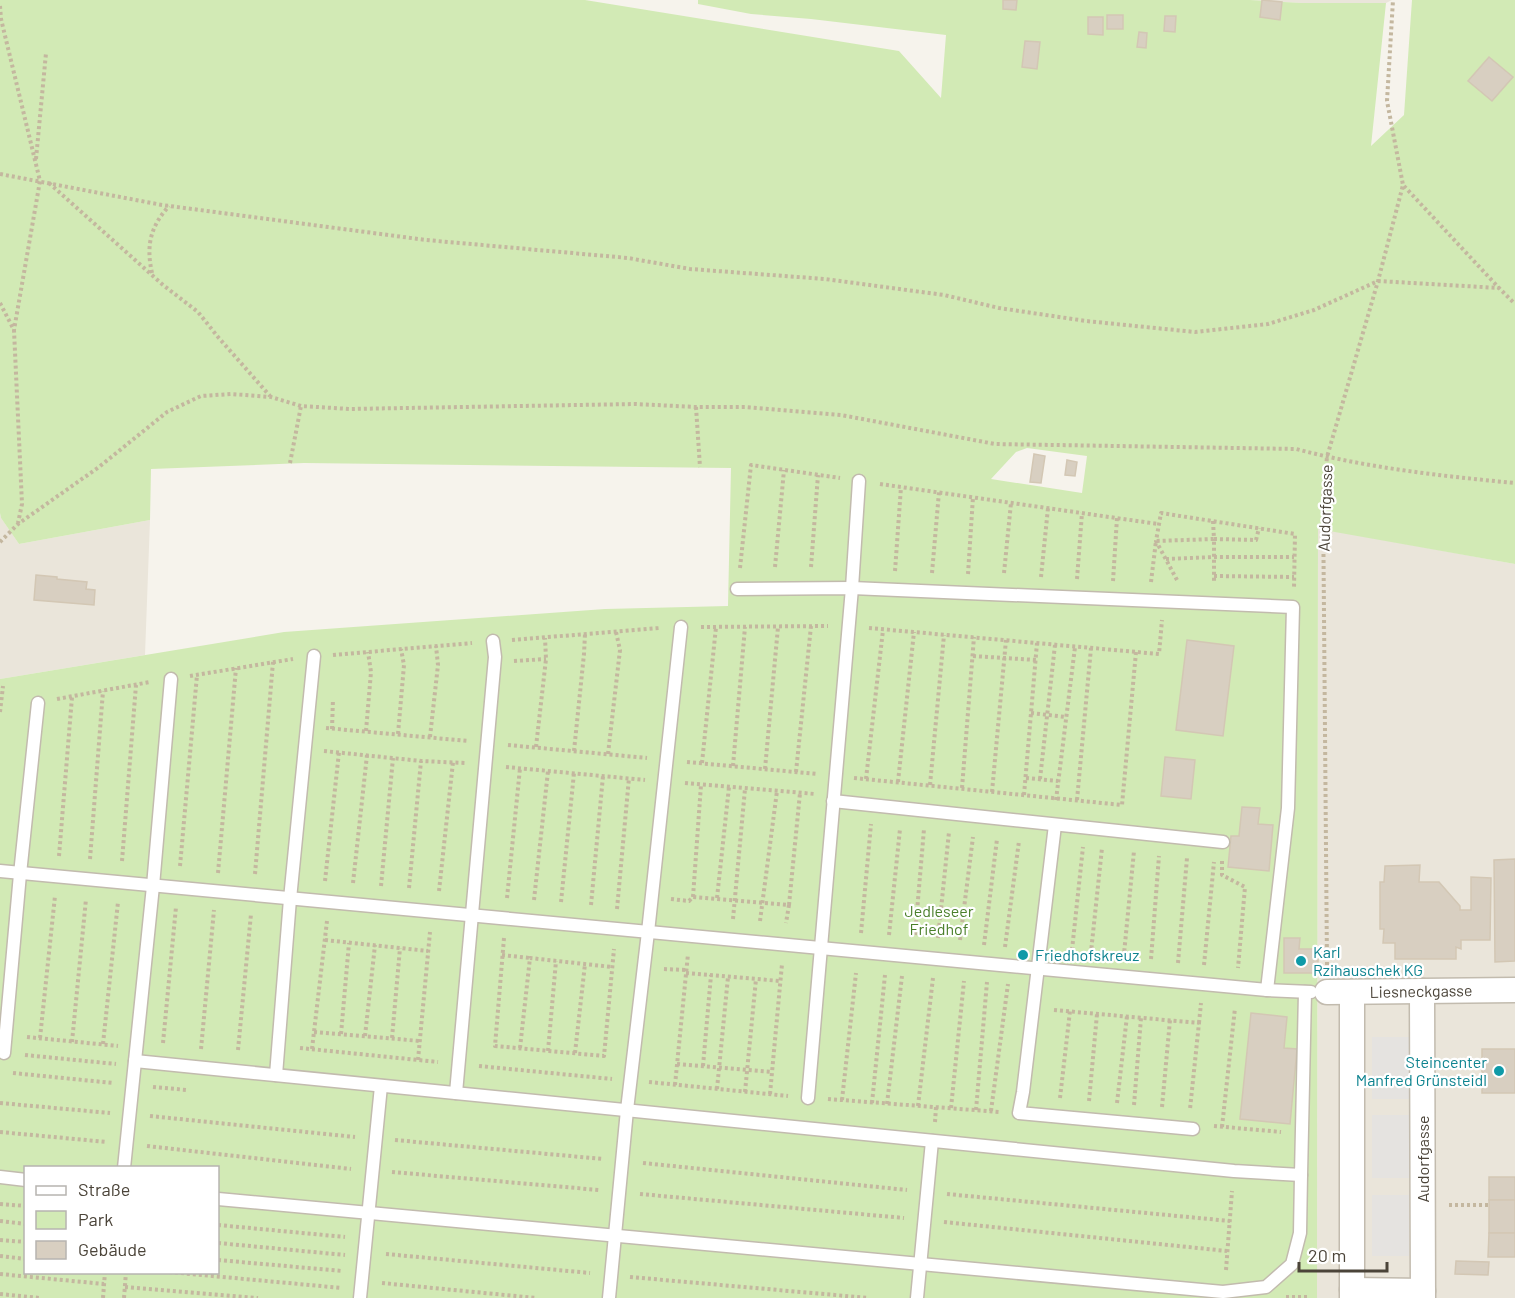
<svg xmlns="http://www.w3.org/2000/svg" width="1515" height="1298" viewBox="0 0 1515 1298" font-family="Barlow,sans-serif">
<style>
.residential{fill:#eae5da}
.green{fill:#d2eab5;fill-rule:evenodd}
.parking{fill:#e5e3e0}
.building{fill:#d8cfc1;stroke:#d3c7b4;stroke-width:1.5}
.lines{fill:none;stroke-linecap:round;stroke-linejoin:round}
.lane-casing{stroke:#c2bbae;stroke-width:15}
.street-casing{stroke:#c2bbae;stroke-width:27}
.path{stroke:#c4b79f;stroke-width:4;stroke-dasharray:3 3;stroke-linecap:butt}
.lane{stroke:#fff;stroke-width:12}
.street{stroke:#fff;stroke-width:24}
.culture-dot{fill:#0f9aa8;stroke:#fff;stroke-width:2}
.labels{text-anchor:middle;stroke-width:4.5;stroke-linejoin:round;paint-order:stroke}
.street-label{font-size:16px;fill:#4b4439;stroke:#fff}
.park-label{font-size:16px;fill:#4a7f2a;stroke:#fff}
.culture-label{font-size:16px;fill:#0d838f;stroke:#fff;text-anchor:start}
</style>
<rect width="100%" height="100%" fill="#f6f3ec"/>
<g class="residential">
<path d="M1250,0H1392L1386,3H1302Z"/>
<path d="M0,513L1,518L19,544L150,520L145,655L0,679Z"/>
<path d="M1318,528L1515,564V1298H1317Z"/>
</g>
<path class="green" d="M0,0H585L899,51L941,98L946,35L811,19L751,14L698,4V0H1250L1302,3H1386L1371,146L1404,115L1412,0H1515V564L1318,529L1317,1298H0V679L284,632L605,609L728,606L731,468L304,463L151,469L150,520L19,544L1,518L0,513ZM1027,448L1087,456L1082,493L991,479L1016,452ZM26,1168H218V1272H26Z"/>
<g class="parking">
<rect x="1372" y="1037" width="38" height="62"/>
<path d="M1372,1115H1409L1410,1178H1372Z"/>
<rect x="1372" y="1195" width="37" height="61"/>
</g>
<g class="building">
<path d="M1003,0H1017L1016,10L1003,9Z"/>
<path d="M1262,0L1282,2L1280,20L1260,17Z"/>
<rect x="1107" y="15" width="16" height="14"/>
<path d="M1165,16H1176L1175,32L1164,31Z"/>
<path d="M1088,17H1103V35L1088,34Z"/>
<path d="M1139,32L1147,33L1146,48L1137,47Z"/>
<path d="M1025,41L1040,42L1037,69L1022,67Z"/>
<path d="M1489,57L1513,77L1492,101L1468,81Z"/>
<path d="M1034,454L1045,456L1041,483L1030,482Z"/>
<path d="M1067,460L1077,462L1075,476L1065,475Z"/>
<path d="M36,575L57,577V579L87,582L86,589L95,590L94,605L34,600Z"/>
<path d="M1187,640L1234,646L1223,736L1176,730Z"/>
<path d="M1165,757L1195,760L1191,799L1161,796Z"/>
<path d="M1242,807L1260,808L1258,824L1273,825L1269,871L1228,867L1231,836H1239Z"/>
<path d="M1515,859V961L1495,962L1494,860Z"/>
<path d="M1420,865L1419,882H1439L1460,906V910H1471V877L1491,878L1490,940H1461V949L1456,947V959H1395V943H1383L1384,929H1380V882H1384L1385,866Z"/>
<path d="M1284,938H1300L1299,949H1318V973H1284Z"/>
<path d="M1251,1013L1287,1017L1284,1048L1297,1049L1290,1124L1240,1119Z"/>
<rect x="1482" y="1049" width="33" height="44"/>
<rect x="1489" y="1177" width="26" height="23"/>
<rect x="1489" y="1200" width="26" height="33"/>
<path d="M1489,1233H1515V1257H1488Z"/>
<path d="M1456,1261L1489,1262L1488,1275L1455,1274Z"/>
</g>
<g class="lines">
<g class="lane-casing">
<g id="lane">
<path d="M737,589L852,588L1293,607L1288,808L1267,990"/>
<path d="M833,801L1223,842"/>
<path d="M1055,825L1023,1092L1019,1113L1193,1129"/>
<path d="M0,871L1267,990L1311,992"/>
<path d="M4,1053L20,874L38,703"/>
<path d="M135,1061L1234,1171L1301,1175L1305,992"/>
<path d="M276,1075L290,899L314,656"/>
<path d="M456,1093L495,657L493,641"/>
<path d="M808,1098L852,588L859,481"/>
<path d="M124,1168L153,886L171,679"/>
<path d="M0,1177L26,1180"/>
<path d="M218,1199L1223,1292L1266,1287L1292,1264L1300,1233L1301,1175"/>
<path d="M360,1298L381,1086"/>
<path d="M609,1298L627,1110L648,932L681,627"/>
<path d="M917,1298L932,1141"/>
</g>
</g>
<g class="street-casing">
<g id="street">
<path d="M1422,991L1423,1298"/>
<path d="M1327,992L1515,990"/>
<path d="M1352,992V1298"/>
<path d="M1352,1290L1423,1291"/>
</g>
</g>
<g class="path">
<path d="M0,6L1,19L40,181L14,330"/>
<path d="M36,159L46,53"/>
<path d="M0,174L162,205L426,240L628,258L690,269L825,279L944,295L999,308L1086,321L1195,332L1268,324L1314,310L1378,281L1499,288"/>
<path d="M49,183L163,285L198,312L218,337L270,396"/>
<path d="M1404,186L1499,288L1515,304"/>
<path d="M152,273C146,246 150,227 169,206"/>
<path d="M0,303L14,330L22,504L18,523"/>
<path d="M696,407L700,467"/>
<path d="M290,463L301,406"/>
<path d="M880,484L1158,524"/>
<path d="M1213,521L1214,539L1256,540L1259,528"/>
<path d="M0,542L18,524L99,467L167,412L201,396L231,394L271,397L301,406L349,409L635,404L696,407H745L841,415L995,444L1296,449C1368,468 1441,476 1515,483"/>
<path d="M1166,559L1214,557H1294"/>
<path d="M775,567L784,470"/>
<path d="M811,567L818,475"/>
<path d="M740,568L751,465L840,478"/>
<path d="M895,571L901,487"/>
<path d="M932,573L939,492"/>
<path d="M1004,573L1011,503"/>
<path d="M968,574L973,497"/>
<path d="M1214,576L1294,577"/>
<path d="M1041,577L1048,508"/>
<path d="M1077,579L1082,513"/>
<path d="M1177,580L1156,541L1161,513L1295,534L1294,588"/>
<path d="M1113,581L1117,518"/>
<path d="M1151,582L1156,541L1214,539V582"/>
<path d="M701,627L828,626"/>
<path d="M869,628L1159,654L1162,620"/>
<path d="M512,640L660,628"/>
<path d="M333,655L472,643"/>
<path d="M973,656L1036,660"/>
<path d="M514,661L546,659"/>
<path d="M190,676L293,659"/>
<path d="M57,699L150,682"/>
<path d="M0,712L3,686"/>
<path d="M1031,713L1066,717"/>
<path d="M326,728L468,741"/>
<path d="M332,729L333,699"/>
<path d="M366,731L371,672L368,652"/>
<path d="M398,734L404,665L401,649"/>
<path d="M430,737L438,665L436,646"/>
<path d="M508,745L647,758"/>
<path d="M536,747L546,659L545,638"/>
<path d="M324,751L421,761L465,763"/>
<path d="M574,751L584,654L585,634"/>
<path d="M608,754L620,650L616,632"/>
<path d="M687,762L817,774"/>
<path d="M702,763L716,627"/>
<path d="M733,766L745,627"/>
<path d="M506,767L645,780"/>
<path d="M765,769L778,627"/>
<path d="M796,772L811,626"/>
<path d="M854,778L1122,805L1136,652"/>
<path d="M1026,778L1058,781"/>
<path d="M866,779L883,630"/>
<path d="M1040,779L1055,645"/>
<path d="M898,782L914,632"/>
<path d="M685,783L815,794"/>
<path d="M930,785L944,635"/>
<path d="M962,788L974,637"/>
<path d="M992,792L1006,640"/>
<path d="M1024,795L1037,643"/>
<path d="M1056,800L1075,647"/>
<path d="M1077,800L1091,648"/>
<path d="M59,856L72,697"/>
<path d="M90,859L103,691"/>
<path d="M122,861L136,685"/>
<path d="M1222,861V875L1245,887L1238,968"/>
<path d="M180,866L197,675"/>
<path d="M218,873L236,668"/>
<path d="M255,874L273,662"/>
<path d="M325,881L339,752"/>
<path d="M353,883L367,755"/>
<path d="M381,886L393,758"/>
<path d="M409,888L421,761"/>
<path d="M439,891L453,762"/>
<path d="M693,897L701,785"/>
<path d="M507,898L520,768"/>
<path d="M717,898L729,787"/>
<path d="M671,899L689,901L693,897L789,905L786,923"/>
<path d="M534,900L548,771"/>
<path d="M561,902L574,773"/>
<path d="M591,905L603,776"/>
<path d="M789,905L800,793"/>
<path d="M617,909L629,778"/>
<path d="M733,919L745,789"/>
<path d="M760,921L777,791"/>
<path d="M861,933L871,824"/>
<path d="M889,935L900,829"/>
<path d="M915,935L924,829"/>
<path d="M504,938L495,1046L604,1056L614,949"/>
<path d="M938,938L949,832"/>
<path d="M325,940L428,951"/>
<path d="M960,940L973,837"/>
<path d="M984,945L997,839"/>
<path d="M1005,947L1019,841"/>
<path d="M1072,950L1083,847"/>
<path d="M1093,953L1091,952L1102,848"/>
<path d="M502,955L530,958"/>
<path d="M1125,957L1124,954L1134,851"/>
<path d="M1151,959L1159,856"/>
<path d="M1178,963L1187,858H1188"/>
<path d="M1204,965L1214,862"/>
<path d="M1327,965L1323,497L1327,457L1378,281L1403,185L1387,101L1393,0"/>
<path d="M664,969L687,970"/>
<path d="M686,973L780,981"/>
<path d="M1054,1010L1199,1023L1190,1109"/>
<path d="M1199,1023L1201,1003"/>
<path d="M314,1032L420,1041"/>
<path d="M341,1034L349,943"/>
<path d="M365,1036L375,945"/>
<path d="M27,1037L118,1046"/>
<path d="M40,1038L55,896"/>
<path d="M392,1038L400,948"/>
<path d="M72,1042L86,899"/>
<path d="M163,1043L176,907"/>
<path d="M103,1044L118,902"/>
<path d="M300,1048L438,1062"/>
<path d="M520,1048L530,958L612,967"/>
<path d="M201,1049L214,910"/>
<path d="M312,1049L327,921"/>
<path d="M238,1050L251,914"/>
<path d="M548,1051L556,961"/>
<path d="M575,1053L585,964"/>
<path d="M25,1055L116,1064"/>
<path d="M418,1060L430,932"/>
<path d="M677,1064L772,1072"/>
<path d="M479,1066L612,1079"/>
<path d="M703,1066L711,975"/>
<path d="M13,1073L113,1083"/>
<path d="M649,1082L788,1096"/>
<path d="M675,1085L688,954"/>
<path d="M153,1087L187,1090"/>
<path d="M717,1089L728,977"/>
<path d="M745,1092L756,979"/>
<path d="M770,1094L782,964"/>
<path d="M1060,1098L1070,1011"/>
<path d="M828,1099L1000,1112"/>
<path d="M842,1100L856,973"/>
<path d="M1089,1101L1097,1014"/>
<path d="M0,1103L110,1113"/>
<path d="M872,1103L885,975"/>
<path d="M1117,1103L1127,1016"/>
<path d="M887,1104L902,976"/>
<path d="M1134,1105L1141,1018"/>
<path d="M918,1106L933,978"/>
<path d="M1162,1107L1170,1020"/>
<path d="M951,1108L964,981"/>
<path d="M976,1110L987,982"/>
<path d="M991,1111L1008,984"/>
<path d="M150,1116L355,1137"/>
<path d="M935,1122L936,1107"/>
<path d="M1214,1126L1281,1132"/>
<path d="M1222,1127L1235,1008"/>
<path d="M0,1132L107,1142"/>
<path d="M395,1140L603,1159"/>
<path d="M147,1146L351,1169"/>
<path d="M643,1163L907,1190"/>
<path d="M392,1172L599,1190"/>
<path d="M640,1194L904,1218"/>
<path d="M947,1194L1230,1221"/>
<path d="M0,1204L26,1206"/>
<path d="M1449,1205H1488"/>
<path d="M0,1221L26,1224"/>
<path d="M944,1222L1227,1251"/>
<path d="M218,1225L345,1237"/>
<path d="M0,1240L26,1242"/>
<path d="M218,1243L345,1255"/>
<path d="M386,1254L590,1273"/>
<path d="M0,1256L26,1259"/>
<path d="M218,1260L342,1271"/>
<path d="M1226,1270L1232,1191"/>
<path d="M169,1272L342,1288"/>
<path d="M0,1274L104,1284"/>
<path d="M630,1277L869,1298"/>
<path d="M382,1283L536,1298"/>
<path d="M125,1287L258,1298"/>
<path d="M0,1294L40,1298"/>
<path d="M1286,1297H1307V1298"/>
<path d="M103,1298L105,1272"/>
<path d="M124,1298L126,1272"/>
</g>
<use href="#lane" class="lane"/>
<use href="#street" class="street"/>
</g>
<g class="culture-dot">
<circle cx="1023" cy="955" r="6"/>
<circle cx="1301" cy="961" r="6"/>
<circle cx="1499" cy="1071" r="6"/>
</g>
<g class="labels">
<g class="street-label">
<text transform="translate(1325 508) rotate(-88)" y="6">Audorfgasse</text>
<text transform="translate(1421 991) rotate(-1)" y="6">Liesneckgasse</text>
<text transform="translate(1423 1159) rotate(-90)" y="6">Audorfgasse</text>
</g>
<g class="park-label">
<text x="939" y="917">Jedleseer<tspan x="939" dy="18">Friedhof</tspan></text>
</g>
<g class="culture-label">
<text x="1313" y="958">Karl<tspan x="1313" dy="18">Rzihauschek KG</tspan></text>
<text x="1035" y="961">Friedhofskreuz</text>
<text x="1487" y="1068" text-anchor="end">Steincenter<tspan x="1487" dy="18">Manfred Grünsteidl</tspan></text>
</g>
</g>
<rect x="24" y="1166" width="195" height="108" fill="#ffffff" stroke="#b7b4b0" stroke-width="1.5"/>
<rect x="36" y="1186" width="30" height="9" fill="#ffffff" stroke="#b7b4b0" stroke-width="1.5"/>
<text x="78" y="1196" font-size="18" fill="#4b4439">Straße</text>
<rect x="36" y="1211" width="30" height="18" fill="#d2eab5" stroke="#b7b4b0" stroke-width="1.5"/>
<text x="78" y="1226" font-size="18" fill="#4b4439">Park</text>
<rect x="36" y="1241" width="30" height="18" fill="#d8cfc1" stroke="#b7b4b0" stroke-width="1.5"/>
<text x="78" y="1256" font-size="18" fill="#4b4439">Gebäude</text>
<path d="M1299 1262v9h88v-9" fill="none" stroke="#4b4439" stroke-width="3"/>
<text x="1308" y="1262" font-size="18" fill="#4b4439" stroke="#ffffff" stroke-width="4.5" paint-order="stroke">20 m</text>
</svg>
